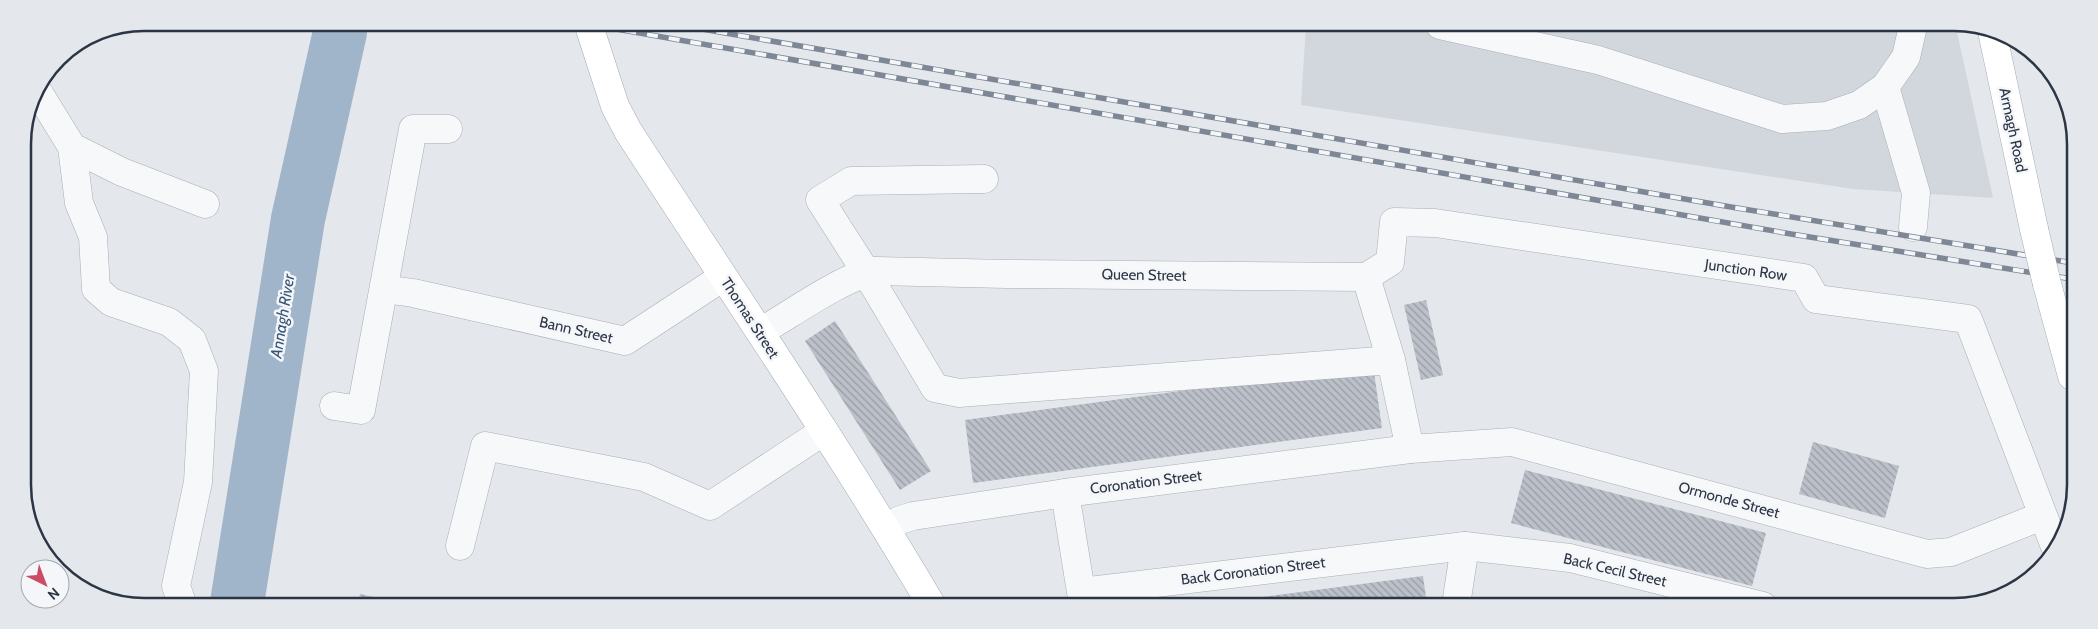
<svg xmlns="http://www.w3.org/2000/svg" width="2098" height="629" viewBox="0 0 2098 629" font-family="Cabin,sans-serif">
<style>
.built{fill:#d2d6dd}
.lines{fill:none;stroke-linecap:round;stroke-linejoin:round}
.river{stroke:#a0b5ca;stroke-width:54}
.building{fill:url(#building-back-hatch)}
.minor-casing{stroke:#a9aeb6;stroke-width:29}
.major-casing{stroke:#a3acb7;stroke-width:29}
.minor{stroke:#f7f8fa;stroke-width:28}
.major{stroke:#fff;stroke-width:28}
.rail-casing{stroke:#7d8795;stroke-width:5.5}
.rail{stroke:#f4f6f9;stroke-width:4;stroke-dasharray:11;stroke-linecap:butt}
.major-bridge-casing{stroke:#a3acb7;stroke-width:29;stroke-linecap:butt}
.major-bridge{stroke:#fff;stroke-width:28}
.labels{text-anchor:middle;stroke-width:5;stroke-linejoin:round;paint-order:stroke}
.street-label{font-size:15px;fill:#2b3544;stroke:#f4f6f9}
.water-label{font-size:16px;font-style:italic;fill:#365577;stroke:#f4f6f9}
.rim{fill:none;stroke:#2b3544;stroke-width:2.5}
</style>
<defs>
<pattern id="building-back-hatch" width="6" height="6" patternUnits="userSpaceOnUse" patternTransform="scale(1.25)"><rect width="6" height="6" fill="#bbc0c9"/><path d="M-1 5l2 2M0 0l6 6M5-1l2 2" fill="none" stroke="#989da5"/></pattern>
</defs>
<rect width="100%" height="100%" fill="#e4e7eb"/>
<path class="built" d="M1306,25L1956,27L1993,198L1853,189L1301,105Z"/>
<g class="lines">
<path class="river" d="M237,603L298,219L340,32"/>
</g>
<g class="building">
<path d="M1426,300L1443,375L1421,380L1404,305Z"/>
<path d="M835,321L931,471L900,490L805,341Z"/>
<path d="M1373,365L1382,428L973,483L965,420Z"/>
<path d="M1813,442L1899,466L1885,518L1799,494Z"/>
<path d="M1525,470L1766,533L1752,586L1511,523Z"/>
<path d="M1423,576L1427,605H1217V603Z"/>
<path d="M360,594L395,602V603H358Z"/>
</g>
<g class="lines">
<g class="minor-casing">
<g id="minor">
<path d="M1440,25L1598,60L1782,119L1827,116L1859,105L1885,87L1906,57L1913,26"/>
<path d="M1885,87L1916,193L1913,227"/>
<path d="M37,90L72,147L122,172L205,204"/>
<path d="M72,147L79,203L93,237L96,289L111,302L169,322L192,340L204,371L198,482L176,586L182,603"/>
<path d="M984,179L851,181L820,200L866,272L935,388L959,393L1391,360"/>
<path d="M1366,277L1390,262L1394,222L1435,223L1804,278L1816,299L1968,319L2054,544"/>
<path d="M384,289L413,293L625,341L723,277"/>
<path d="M760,332C790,315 845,275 876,271L1007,274L1366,277L1391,360L1410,449"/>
<path d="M334,406L361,410L413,129H448"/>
<path d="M1065,493L1081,592L1465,546L1456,605"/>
<path d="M886,528L900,520L913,516L1065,493L1410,449L1512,442L1927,554L1951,552L2042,516"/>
<path d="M460,546L485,446L644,477L710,506L824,431"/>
<path d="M1465,546L1570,558L1763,606"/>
</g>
</g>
<g class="major-casing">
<g id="major">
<path d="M588,23L615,106L628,131C730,288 836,443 931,604"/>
<path d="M1992,31L2034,229"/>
<path d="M2047,284L2072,376"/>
</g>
</g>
<use href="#minor" class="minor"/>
<use href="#major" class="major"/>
<g class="rail-casing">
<g id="rail">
<path d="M582,23L1791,234L2072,279"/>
<path d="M673,24L1731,207L2073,263"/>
</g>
</g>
<use href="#rail" class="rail"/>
<g class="major-bridge-casing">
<path id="major-bridge" d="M2034,229L2047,284"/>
</g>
<use href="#major-bridge" class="major-bridge"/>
</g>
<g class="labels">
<g class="street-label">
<text transform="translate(2013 130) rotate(78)" y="5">Armagh Road</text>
<text transform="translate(1746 270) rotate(8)" y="5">Junction Row</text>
<text transform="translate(1144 275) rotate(1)" y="5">Queen Street</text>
<text transform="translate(750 318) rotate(57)" y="5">Thomas Street</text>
<text transform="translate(576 330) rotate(13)" y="5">Bann Street</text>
<text transform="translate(1146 482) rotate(-7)" y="5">Coronation Street</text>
<text transform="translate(1729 500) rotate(15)" y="5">Ormonde Street</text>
<text transform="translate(1615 570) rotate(13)" y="5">Back Cecil Street</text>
<text transform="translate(1253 571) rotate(-7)" y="5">Back Coronation Street</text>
</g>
<g class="water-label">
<text transform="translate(282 316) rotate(-81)" y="6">Annagh River</text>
</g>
</g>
<path d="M0 0H2098V629H0ZM144 31H1954A113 113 0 0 1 2067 144V485A113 113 0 0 1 1954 598H144A113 113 0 0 1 31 485V144A113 113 0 0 1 144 31Z" fill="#e4e7eb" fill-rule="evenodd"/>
<path class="rim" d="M144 31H1954A113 113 0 0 1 2067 144V485A113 113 0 0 1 1954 598H144A113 113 0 0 1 31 485V144A113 113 0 0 1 144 31Z"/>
<g transform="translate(45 584) rotate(138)"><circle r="24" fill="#f4f6f9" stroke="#a4a9b1"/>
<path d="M0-4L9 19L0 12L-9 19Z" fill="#cd4c63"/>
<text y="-8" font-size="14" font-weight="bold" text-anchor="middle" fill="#2b3544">N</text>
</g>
</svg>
